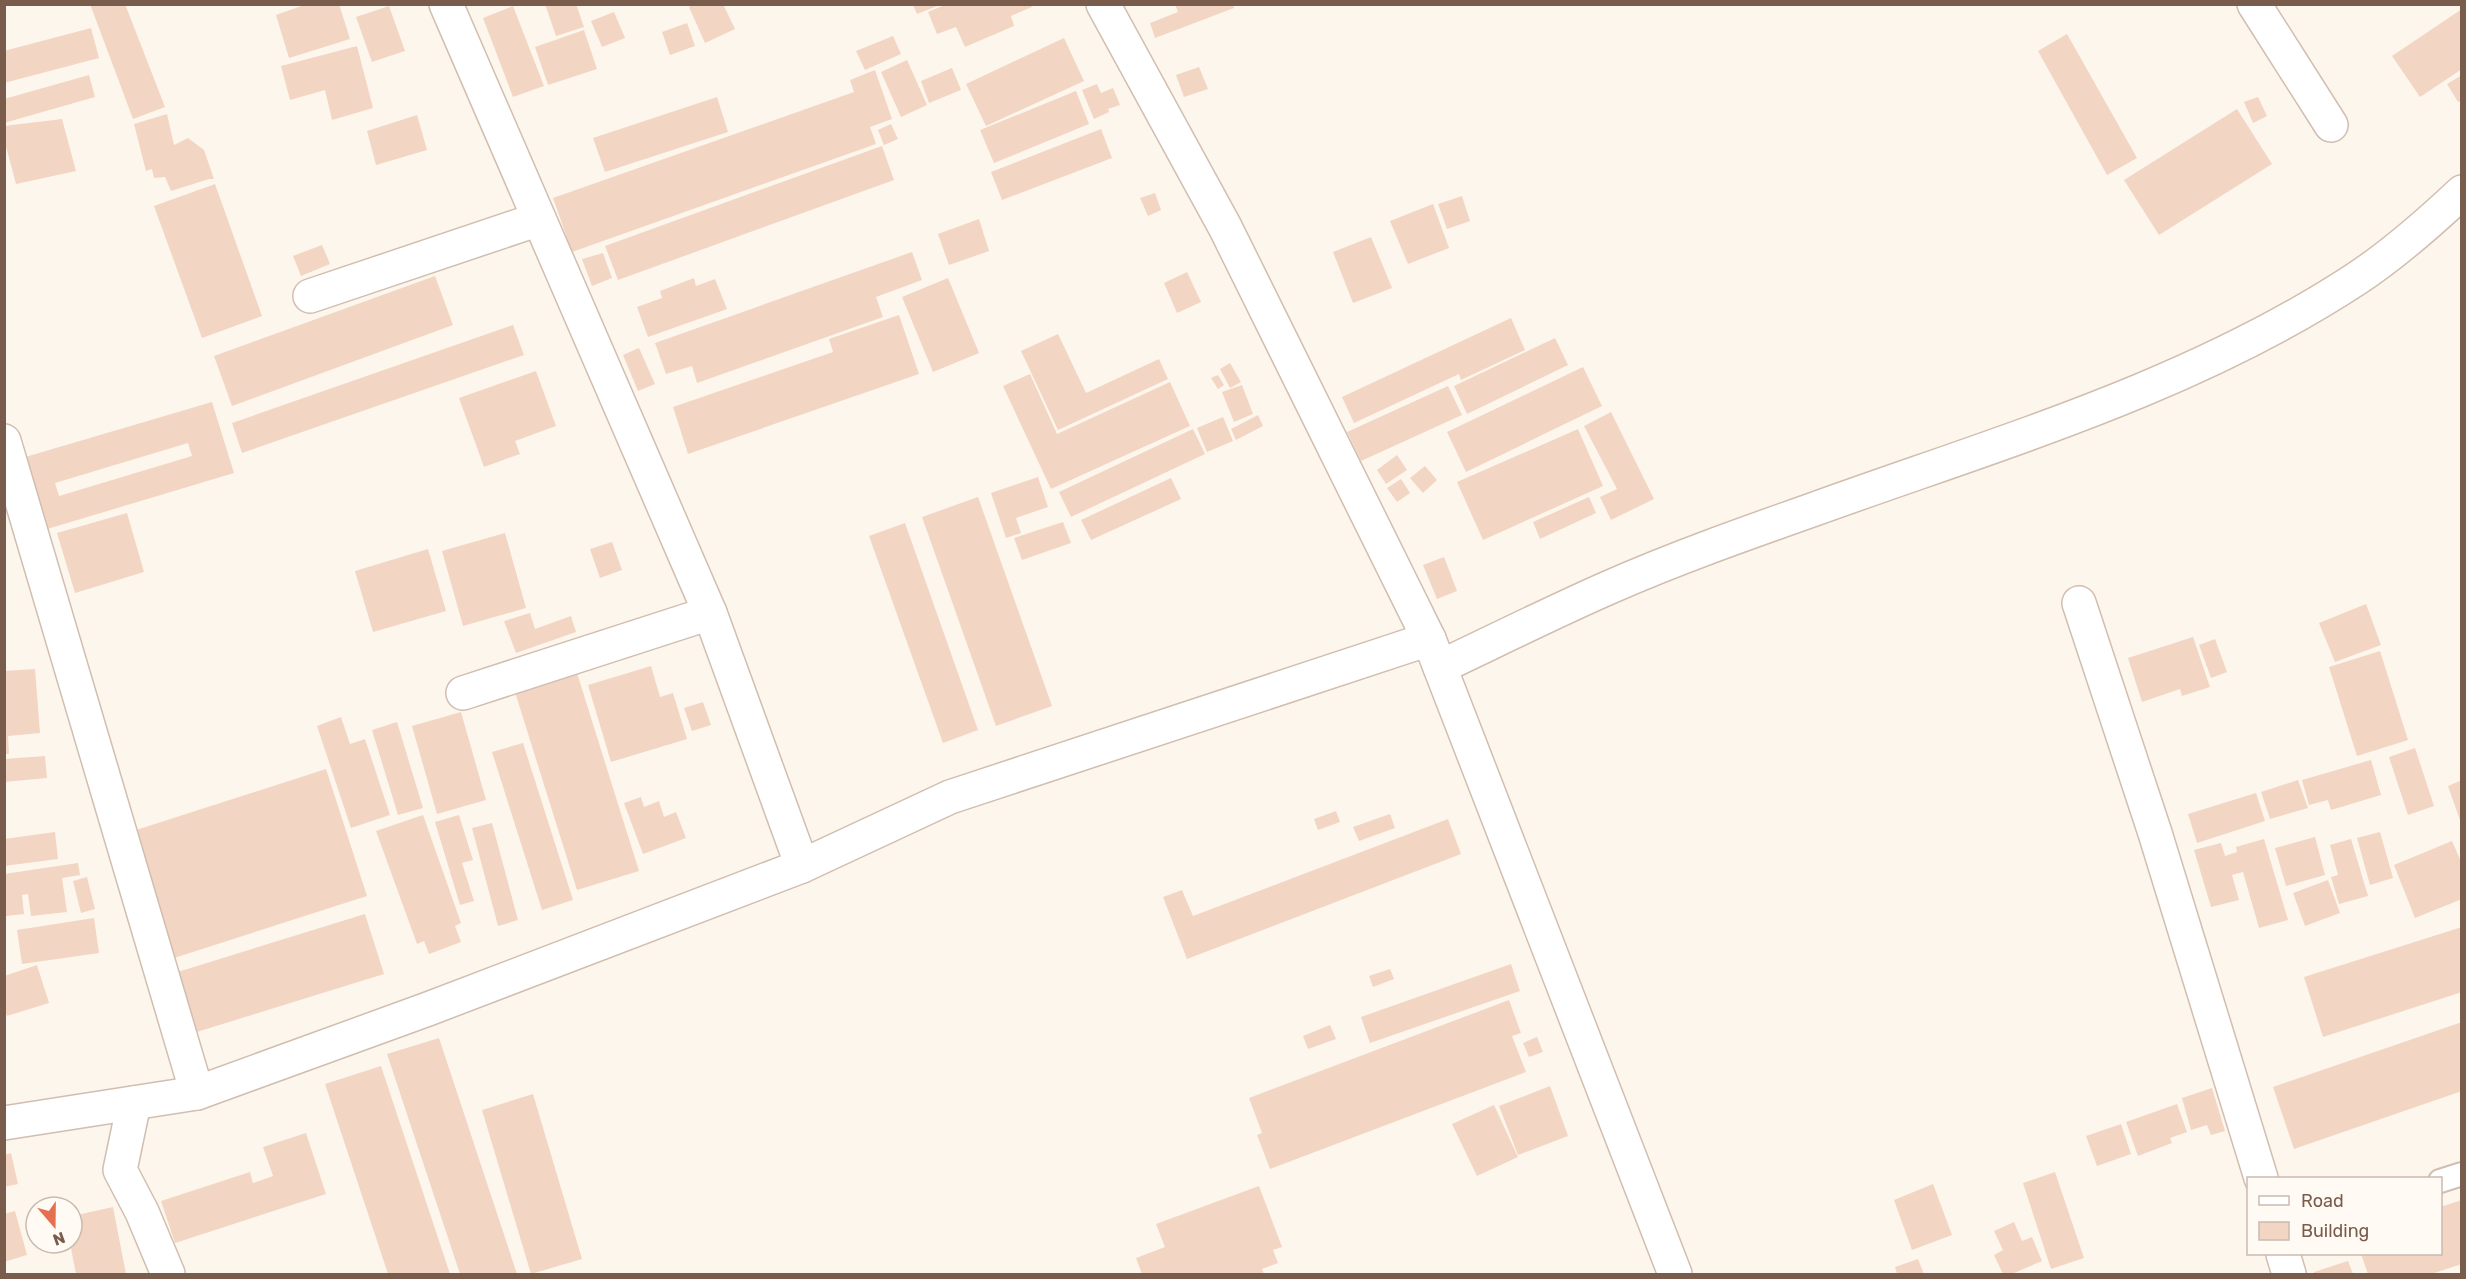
<svg xmlns="http://www.w3.org/2000/svg" width="2466" height="1279" viewBox="0 0 2466 1279" font-family="Rubik,sans-serif">
<style>
.building{fill:#f3d5c3;fill-rule:evenodd}
.lines{fill:none;stroke-linecap:round;stroke-linejoin:round}
.lane-casing{stroke:#d1beb0;stroke-width:26}
.street-casing{stroke:#d1beb0;stroke-width:36}
.lane{stroke:#fff;stroke-width:22}
.street{stroke:#fff;stroke-width:33}
</style>
<rect width="100%" height="100%" fill="#fdf6ec"/>
<g class="building">
<path d="M90,4H125L165,107L133,119Z"/>
<path d="M307,4H339L350,39L289,58L276,15Z"/>
<path d="M545,4H576L584,27L556,36Z"/>
<path d="M695,4H723L735,29L705,43L689,7Z"/>
<path d="M947,4H1031L1032,7L1011,16L1014,26L965,47L956,27L937,34L928,12Z"/>
<path d="M1175,4H1233L1234,8L1155,38L1150,23L1178,12Z"/>
<path d="M913,5H940L917,14Z"/>
<path d="M389,6L405,51L372,62L356,17Z"/>
<path d="M513,6L544,86L513,97L483,18Z"/>
<path d="M2462,9V69L2420,97L2392,56Z"/>
<path d="M614,12L625,38L602,47L591,21Z"/>
<path d="M687,23L695,46L670,55L662,32Z"/>
<path d="M91,28L99,58L4,83V51Z"/>
<path d="M584,30L597,69L548,85L535,47Z"/>
<path d="M2067,34L2137,158L2107,175L2038,51Z"/>
<path d="M893,36L901,54L865,70L856,51Z"/>
<path d="M1064,38L1084,81L986,126L966,84Z"/>
<path d="M357,46L373,108L332,120L325,90L290,100L281,66Z"/>
<path d="M907,60L927,105L901,117L881,72Z"/>
<path d="M1199,67L1208,89L1184,97L1176,75Z"/>
<path d="M952,68L961,90L929,103L921,81Z"/>
<path d="M875,70L892,119L870,127L876,144L572,252L553,198L854,92L850,80Z"/>
<path d="M89,75L95,97L4,123V99Z"/>
<path d="M2462,75V100L2458,102L2447,84Z"/>
<path d="M1097,84L1101,93L1113,88L1120,105L1108,109L1109,112L1094,119L1082,90Z"/>
<path d="M1076,91L1089,124L994,163L980,130Z"/>
<path d="M717,97L728,132L605,172L593,138Z"/>
<path d="M2258,97L2267,116L2253,123L2244,102Z"/>
<path d="M2237,109L2272,164L2159,235L2124,180Z"/>
<path d="M167,114L174,145L188,138L204,150L214,179H209L171,191L165,177L154,178L152,169L146,171L134,124Z"/>
<path d="M417,115L427,150L376,165L367,131Z"/>
<path d="M62,119L76,171L16,184L4,139V126Z"/>
<path d="M891,124L898,139L884,145L878,130Z"/>
<path d="M1101,129L1112,158L1002,200L991,172Z"/>
<path d="M882,146L894,180L618,280L605,246Z"/>
<path d="M215,184L262,316L202,338L154,206Z"/>
<path d="M1155,193L1161,210L1148,216L1140,198Z"/>
<path d="M1462,196L1470,221L1447,229L1438,204Z"/>
<path d="M1433,204L1449,248L1408,264L1390,221Z"/>
<path d="M979,219L989,251L949,265L938,234Z"/>
<path d="M1371,237L1392,288L1353,303L1333,252Z"/>
<path d="M322,245L330,264L301,276L293,256Z"/>
<path d="M912,252L922,280L876,297L883,317L697,383L692,366L666,374L655,343Z"/>
<path d="M603,253L612,278L592,286L582,259Z"/>
<path d="M1187,272L1201,302L1177,313L1164,283Z"/>
<path d="M435,276L453,325L232,406L214,356Z"/>
<path d="M694,278L696,286L715,279L727,309L648,337L637,307L662,298L660,291Z"/>
<path d="M948,278L979,353L933,372L902,297Z"/>
<path d="M899,315L919,374L688,454L673,407L833,352L829,339Z"/>
<path d="M1511,318L1525,350L1461,380L1459,374L1354,423L1342,397Z"/>
<path d="M513,325L524,355L242,453L232,423Z"/>
<path d="M1058,334L1086,393L1159,359L1168,379L1058,430L1021,351Z"/>
<path d="M1555,338L1568,365L1467,414L1454,386Z"/>
<path d="M639,348L655,384L638,391L623,355Z"/>
<path d="M1230,363L1241,382L1230,388L1220,369Z"/>
<path d="M1583,367L1602,406L1466,472L1447,432Z"/>
<path d="M536,371L556,426L515,441L520,454L484,467L459,398Z"/>
<path d="M1030,374L1057,434L1170,382L1190,426L1051,489L1003,386Z"/>
<path d="M1218,375L1224,385L1218,389L1211,378Z"/>
<path d="M1242,385L1253,414L1234,422L1222,392Z"/>
<path d="M1448,386L1462,415L1361,461L1347,432Z"/>
<path d="M212,402L234,473L44,530L22,458ZM188,443L192,456L59,496L55,483Z"/>
<path d="M1611,412L1654,499L1611,520L1600,497L1617,489L1584,426Z"/>
<path d="M1258,415L1263,426L1236,440L1231,429Z"/>
<path d="M1223,417L1233,441L1207,452L1197,428Z"/>
<path d="M1193,429L1205,454L1071,517L1059,492Z"/>
<path d="M1578,429L1603,486L1483,540L1457,482Z"/>
<path d="M1397,455L1407,470L1386,484L1377,470Z"/>
<path d="M1425,466L1437,480L1423,493L1410,478Z"/>
<path d="M1038,477L1048,507L1016,518L1021,533L1006,538L991,493Z"/>
<path d="M1171,478L1181,499L1091,540L1081,520Z"/>
<path d="M1401,479L1410,493L1397,502L1387,488Z"/>
<path d="M978,497L1052,706L996,726L922,517Z"/>
<path d="M1589,497L1596,513L1540,539L1533,522Z"/>
<path d="M127,513L144,572L75,593L57,533Z"/>
<path d="M1063,522L1071,543L1022,560L1014,538Z"/>
<path d="M905,523L978,730L943,743L869,536Z"/>
<path d="M505,533L526,608L463,626L442,551Z"/>
<path d="M612,542L622,570L600,578L590,549Z"/>
<path d="M428,549L446,611L373,632L355,571Z"/>
<path d="M1444,557L1457,591L1437,599L1423,565Z"/>
<path d="M2366,604L2381,645L2335,662L2319,623Z"/>
<path d="M530,613L535,629L571,616L576,632L516,653L504,621Z"/>
<path d="M2193,637L2210,687L2182,696L2180,689L2142,702L2128,658Z"/>
<path d="M2215,639L2227,672L2211,678L2199,645Z"/>
<path d="M2380,651L2408,740L2357,756L2329,667Z"/>
<path d="M651,666L660,697L673,693L687,739L611,762L588,685Z"/>
<path d="M35,669L40,733L8,736L9,754H4V671Z"/>
<path d="M577,673L639,871L577,890L515,692Z"/>
<path d="M703,702L711,725L692,731L684,708Z"/>
<path d="M461,712L486,800L437,814L412,726Z"/>
<path d="M341,717L350,744L365,739L390,815L351,828L317,726Z"/>
<path d="M397,722L423,808L398,815L372,730Z"/>
<path d="M523,743L573,900L542,910L492,752Z"/>
<path d="M2415,748L2434,806L2408,815L2389,757Z"/>
<path d="M45,756L47,778L4,782V759Z"/>
<path d="M2371,760L2381,795L2331,810L2328,800L2309,805L2302,780Z"/>
<path d="M326,769L367,896L171,959L130,832Z"/>
<path d="M2298,780L2308,808L2270,819L2261,792Z"/>
<path d="M2462,780V823H2461L2448,786Z"/>
<path d="M2256,793L2265,821L2197,843L2188,814Z"/>
<path d="M641,797L644,807L659,801L664,817L676,812L686,838L643,854L624,803Z"/>
<path d="M1336,811L1340,822L1318,830L1314,819Z"/>
<path d="M1390,814L1395,828L1359,841L1353,827Z"/>
<path d="M423,815L461,923L455,926L461,942L429,954L424,941L417,944L376,831Z"/>
<path d="M459,815L473,860L462,863L474,901L460,905L435,822Z"/>
<path d="M1448,819L1461,854L1187,959L1163,897L1182,890L1193,916Z"/>
<path d="M492,823L518,920L498,926L472,828Z"/>
<path d="M55,832L58,859L4,866V839Z"/>
<path d="M2380,832L2393,878L2370,885L2357,838Z"/>
<path d="M2315,837L2325,875L2286,886L2275,848Z"/>
<path d="M2264,839L2288,920L2259,928L2243,872L2232,875L2239,900L2211,907L2194,850L2221,843L2225,856L2237,852L2236,847Z"/>
<path d="M2351,839L2368,896L2339,904L2331,877L2338,875L2330,845Z"/>
<path d="M2452,841L2462,864V899L2415,918L2394,865Z"/>
<path d="M78,863L80,875L62,878L67,912L31,916L28,894L22,895L24,914L6,916L4,874Z"/>
<path d="M87,877L95,909L81,913L73,881Z"/>
<path d="M2328,880L2340,913L2305,926L2293,893Z"/>
<path d="M365,914L384,974L187,1035L168,975Z"/>
<path d="M94,918L99,953L22,964L17,930Z"/>
<path d="M2462,927V992L2323,1037L2304,977Z"/>
<path d="M1511,964L1520,991L1370,1043L1361,1017Z"/>
<path d="M37,965L49,1003L7,1016L4,1007V976Z"/>
<path d="M1390,969L1394,979L1373,987L1369,976Z"/>
<path d="M1509,1000L1521,1033L1512,1036L1526,1072L1270,1169L1257,1135L1262,1133L1249,1098Z"/>
<path d="M2462,1022V1091L2294,1149L2273,1087Z"/>
<path d="M1330,1025L1336,1039L1308,1049L1303,1036Z"/>
<path d="M1537,1037L1543,1052L1529,1057L1523,1043Z"/>
<path d="M439,1038L517,1274H460L387,1054Z"/>
<path d="M381,1066L450,1274H388L325,1084Z"/>
<path d="M1550,1086L1568,1136L1518,1155L1499,1106Z"/>
<path d="M2212,1088L2225,1131L2211,1135L2207,1125L2191,1130L2182,1098Z"/>
<path d="M533,1094L582,1259L531,1274L482,1110Z"/>
<path d="M2177,1104L2187,1132L2170,1138L2172,1143L2138,1156L2126,1122Z"/>
<path d="M1494,1105L1518,1157L1477,1176L1452,1124Z"/>
<path d="M2121,1124L2131,1154L2097,1166L2086,1136Z"/>
<path d="M306,1133L326,1194L175,1243L161,1201L250,1172L253,1183L273,1176L263,1147Z"/>
<path d="M11,1153L18,1184L4,1187V1155Z"/>
<path d="M2055,1172L2084,1258L2051,1269L2023,1183Z"/>
<path d="M1933,1184L1952,1235L1912,1250L1894,1200Z"/>
<path d="M1259,1186L1282,1247L1273,1250L1278,1263L1262,1269L1264,1274H1142L1136,1258L1165,1247L1156,1224Z"/>
<path d="M2462,1200V1264L2431,1274H2368L2361,1254H2440V1207Z"/>
<path d="M113,1207L126,1274H76L70,1243H72V1216Z"/>
<path d="M15,1211L27,1255L4,1262V1214Z"/>
<path d="M2014,1222L2022,1241L2032,1237L2042,1261L2012,1274H2003L1994,1255L2003,1250L1994,1231Z"/>
<path d="M1918,1259L1924,1274H1897L1895,1267Z"/>
<path d="M2348,1261L2353,1274H2314V1272Z"/>
</g>
<g class="lines">
<g class="lane-casing">
<path id="lane" d="M2440,1181L2462,1174"/>
</g>
<g class="street-casing">
<g id="street">
<path d="M446,4L710,613L802,866"/>
<path d="M1103,4L1225,227L1429,639L1675,1274"/>
<path d="M2254,4L2331,125"/>
<path d="M310,296L539,219"/>
<path d="M4,441L197,1093"/>
<path d="M2079,603L2155,833L2261,1178"/>
<path d="M1440,667C1497,640 1553,612 1610,587C1676,558 1744,534 1812,510C1997,443 2190,388 2356,279C2394,254 2429,223 2462,192"/>
<path d="M463,693L710,613"/>
<path d="M134,1103L120,1170L142,1212L168,1274"/>
<path d="M4,1123L197,1093L428,1009L802,866L950,797L1429,639"/>
<path d="M2283,1254L2289,1274"/>
</g>
</g>
<use href="#lane" class="lane"/>
<use href="#street" class="street"/>
</g>
<rect width="2466" height="1279" fill="none" stroke="#7a5c4d" stroke-width="12"/>
<rect x="2247" y="1177" width="195" height="78" fill="#fffaf3" stroke="#cabbb1" stroke-width="1.5"/>
<rect x="2259" y="1196" width="30" height="9" fill="#ffffff" stroke="#cabbb1" stroke-width="1.5"/>
<text x="2301" y="1207" font-size="18" fill="#7a5c4d">Road</text>
<rect x="2259" y="1222" width="30" height="18" fill="#f3d5c3" stroke="#cabbb1" stroke-width="1.5"/>
<text x="2301" y="1237" font-size="18" fill="#7a5c4d">Building</text>
<g transform="translate(54 1225) rotate(160)"><circle r="28" fill="#fffaf3" stroke="#cabbb1" stroke-width="1.5"/>
<path d="M0-4.5L10 22L0 15L-10 22Z" fill="#e76f51"/>
<text y="-9" font-size="16" font-weight="bold" text-anchor="middle" fill="#7a5c4d">N</text>
</g>
</svg>
